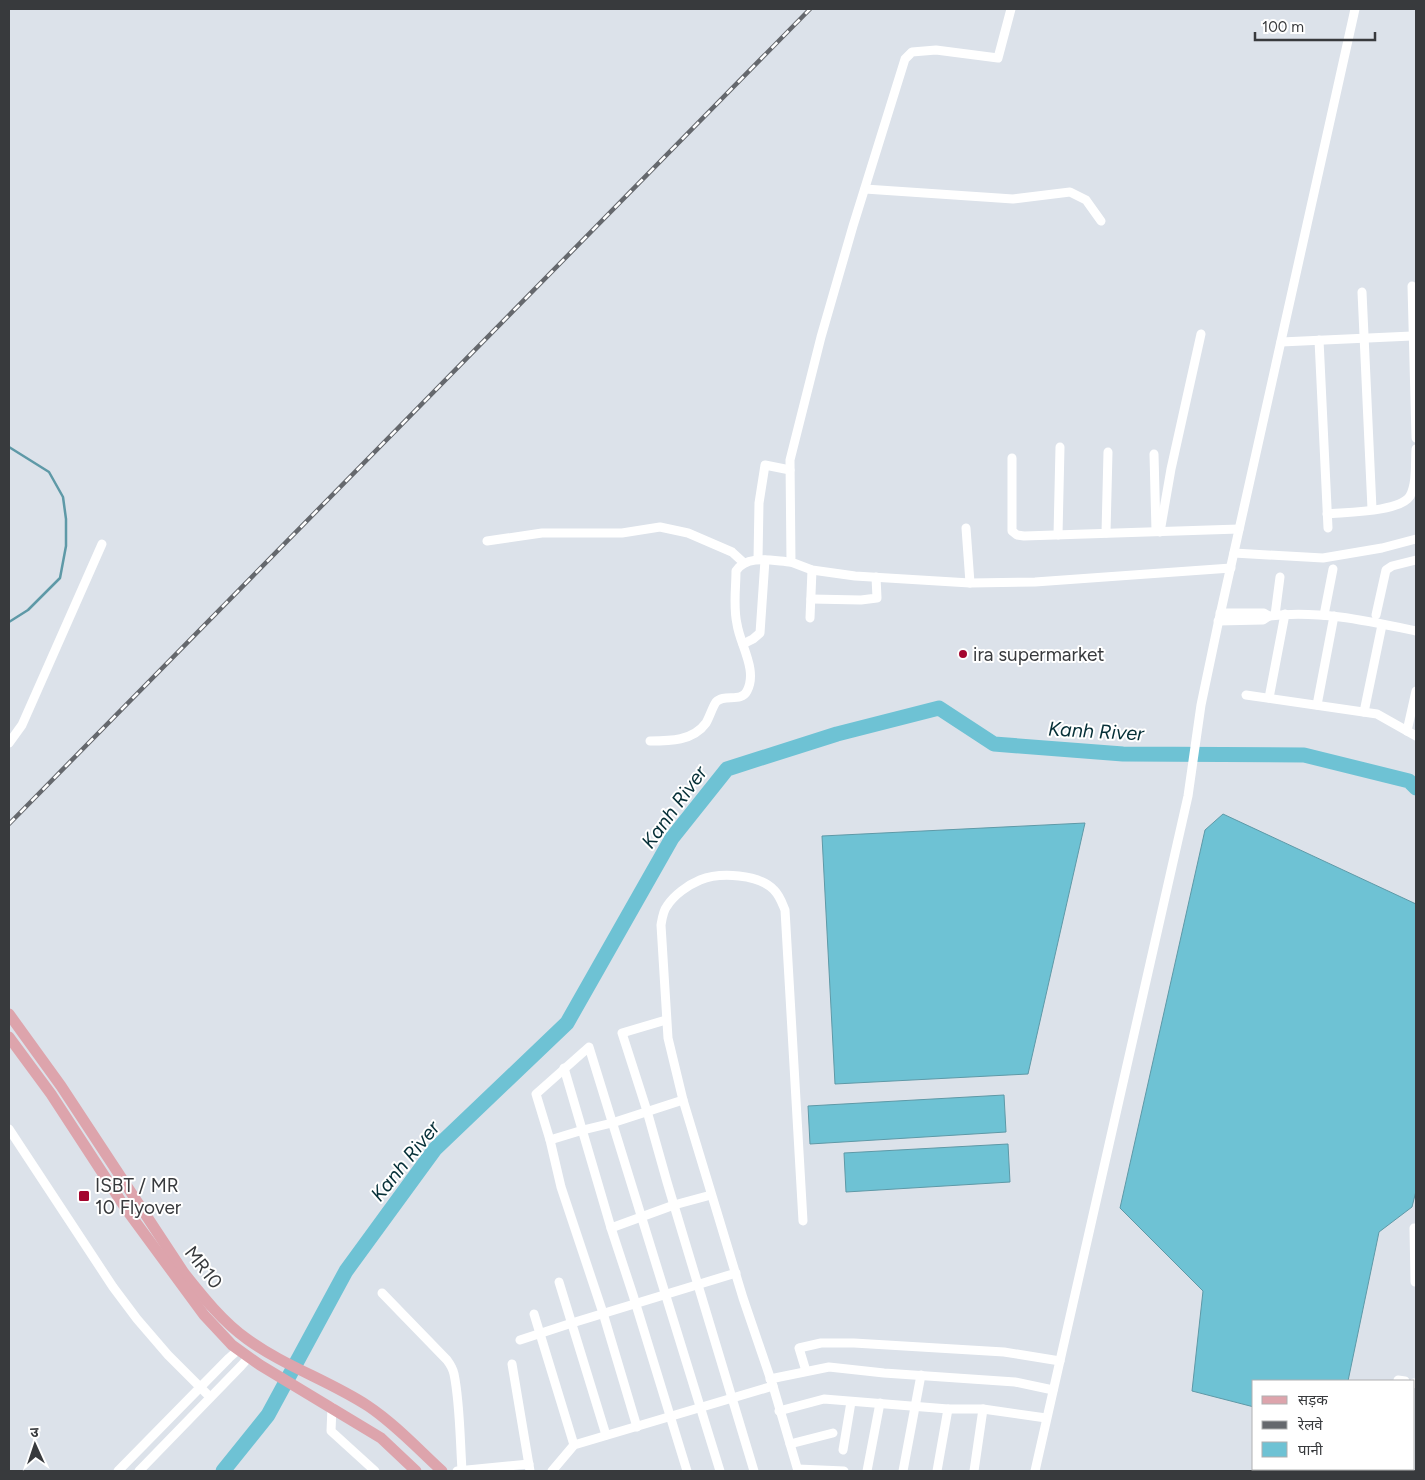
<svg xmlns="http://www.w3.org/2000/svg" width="1425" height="1480" viewBox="0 0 1425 1480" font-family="Figtree,'Noto Sans Devanagari',sans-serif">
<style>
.water{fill:#6ec2d4;stroke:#5e99a7}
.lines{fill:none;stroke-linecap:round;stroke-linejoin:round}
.stream{stroke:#5e99a7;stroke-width:2.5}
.river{stroke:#6ec2d4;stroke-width:15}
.minor{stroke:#fff;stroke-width:9}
.major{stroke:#dda4ac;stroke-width:11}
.rail-casing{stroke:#65686d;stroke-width:4.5}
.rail{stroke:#fff;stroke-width:2.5;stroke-dasharray:8;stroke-linecap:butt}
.poi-dot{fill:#a3052e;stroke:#fff;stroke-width:2}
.labels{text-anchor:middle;stroke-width:4;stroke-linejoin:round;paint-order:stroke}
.poi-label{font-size:19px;fill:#383a3d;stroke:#fff;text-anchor:start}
.street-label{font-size:19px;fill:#383a3d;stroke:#fff}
.water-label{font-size:20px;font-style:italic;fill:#052f37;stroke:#fff}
</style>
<rect width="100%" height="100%" fill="#dce2ea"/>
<g class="water">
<path d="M1223,814L1416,904V1191L1412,1207L1379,1232L1348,1381H1254V1407L1192,1391L1203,1291L1120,1208L1205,830Z"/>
<path d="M1085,823L1028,1074L835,1084L822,836Z"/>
<path d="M1004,1095L1006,1132L810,1144L808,1106Z"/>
<path d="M1008,1144L1010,1182L846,1192L844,1153Z"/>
</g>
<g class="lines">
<path class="stream" d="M9,447L49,472L63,497L66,519V546L60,578L28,610L9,622"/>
<path class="river" d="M223,1471L268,1415L346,1271L435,1149L567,1023L672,838L727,769L837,734L939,708L994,744L1123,754L1304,755L1409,781L1416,788"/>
<g class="minor">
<path d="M1011,9L998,58L936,50L912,52L905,59L853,226L821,337L790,460L791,562L812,570L855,576L970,583L1035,582L1231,568"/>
<path d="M865,189L1013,199L1070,192L1086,200L1101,221"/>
<path d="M1412,286L1416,438"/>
<path d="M1362,292L1372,509"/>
<path d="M1319,340L1328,528"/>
<path d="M1281,342L1412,336"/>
<path d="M1154,454L1156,531"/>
<path d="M1012,458V531L1017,535L1024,536L1239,529"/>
<path d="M1327,514C1346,512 1400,512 1410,496C1417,483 1415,463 1416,449"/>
<path d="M966,528L970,583"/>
<path d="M1160,532L1171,469L1201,334"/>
<path d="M1106,533L1108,452"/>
<path d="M1058,535L1060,447"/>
<path d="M487,541L542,533H622L660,527L688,533L732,552L744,563"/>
<path d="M1234,553L1323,558L1382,548L1416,539"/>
<path d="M758,559L759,503L765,465L790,470"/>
<path d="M811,599L861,600L877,598L876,577"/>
<path d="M1275,615L1280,577"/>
<path d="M1324,615L1333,569"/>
<path d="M1376,615L1386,570L1392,566L1416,560"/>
<path d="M1269,616C1319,610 1368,621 1416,631"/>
<path d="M810,618L812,570"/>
<path d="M1218,621L1263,620L1269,616L1264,613H1220"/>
<path d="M743,644L753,639L760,633L765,560"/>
<path d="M1246,695L1377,714L1416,736"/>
<path d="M1269,698L1285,614"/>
<path d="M1317,705L1334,616"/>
<path d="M1364,712L1382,625"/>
<path d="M1407,731L1416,691"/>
<path d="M650,741C670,741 693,741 706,723C710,716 712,708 716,702C724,693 741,703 747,691C758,670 740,645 737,624C733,607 736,588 736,571C747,554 773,561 791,562"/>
<path d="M9,743L22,725L102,544"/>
<path d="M666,1020L622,1033L647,1111L667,1182L754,1471"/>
<path d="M564,1068L611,1228L633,1295L687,1471"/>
<path d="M9,1129L113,1287L137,1319L168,1355L210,1397"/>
<path d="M550,1140L583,1130L612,1123L683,1100"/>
<path d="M611,1228L674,1205L711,1195"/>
<path d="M1414,1228L1415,1282"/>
<path d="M559,1282L606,1435"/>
<path d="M382,1293L447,1360C450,1364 453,1369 454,1374C460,1403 460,1440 462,1470"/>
<path d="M534,1314L574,1445"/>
<path d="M520,1340L572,1323L736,1273"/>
<path d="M512,1364L530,1471"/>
<path d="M806,1371L799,1348L821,1343H854L1004,1352L1060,1361"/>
<path d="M770,1379L829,1367L884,1373L1015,1382L1053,1390"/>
<path d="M1398,1380L1405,1381"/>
<path d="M1414,1383L1416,1384"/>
<path d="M332,1407L331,1431L375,1471"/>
<path d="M779,1411L824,1399L948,1409H983L1046,1418"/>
<path d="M637,1427L603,1313L561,1187L550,1140L536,1094L589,1047L720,1471"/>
<path d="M790,1444L833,1433"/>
<path d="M843,1450L851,1402"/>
<path d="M798,1469L844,1471"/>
<path d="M118,1471L229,1358L238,1350"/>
<path d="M139,1471L241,1366L249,1357"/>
<path d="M457,1471L529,1464"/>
<path d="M552,1471L574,1445L773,1386"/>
<path d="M798,1471L773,1386L743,1298L683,1100L668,1038L661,925C662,919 663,911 667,906C674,895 688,885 700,880C720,872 759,874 774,890C780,896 782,903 785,910L803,1221"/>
<path d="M867,1471L880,1403"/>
<path d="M903,1471L921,1375"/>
<path d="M937,1471L948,1409"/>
<path d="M974,1471L983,1409"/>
<path d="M1035,1471L1188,796L1201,705L1218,624L1355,9"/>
</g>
<g class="major">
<path d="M9,1014L61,1086L184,1273C203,1297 223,1322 247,1339C284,1366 330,1381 368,1406C395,1424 418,1449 442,1471"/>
<path d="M9,1037L51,1094L126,1209L204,1315L232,1345L260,1365L381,1438L416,1471"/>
</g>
<g class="rail-casing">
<path id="rail" d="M9,824L810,9"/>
</g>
<use href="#rail" class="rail"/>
</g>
<g class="poi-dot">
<circle cx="963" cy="654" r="5"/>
<rect x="78" y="1190" width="12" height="12" rx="2.5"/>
</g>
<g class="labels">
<g class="poi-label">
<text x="973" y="661">ira supermarket</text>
<text x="95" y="1192">ISBT / MR<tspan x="95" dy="22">10 Flyover</tspan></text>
</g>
<g class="street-label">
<text transform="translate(204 1267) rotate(52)" y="7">MR10</text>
</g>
<g class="water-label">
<text transform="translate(1096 731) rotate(3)" y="7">Kanh River</text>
<text transform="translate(674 807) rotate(-54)" y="7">Kanh River</text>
<text transform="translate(405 1161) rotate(-51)" y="7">Kanh River</text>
</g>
</g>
<rect width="1425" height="1480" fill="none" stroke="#383a3d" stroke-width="20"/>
<rect x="1252" y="1380" width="162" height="90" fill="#ffffff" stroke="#afb0b1"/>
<rect x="1262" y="1396" width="25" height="8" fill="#dda4ac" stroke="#afb0b1"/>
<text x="1298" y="1405" font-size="15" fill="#383a3d">सड़क</text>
<rect x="1262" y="1421" width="25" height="8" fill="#65686d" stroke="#afb0b1"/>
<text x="1298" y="1430" font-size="15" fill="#383a3d">रेलवे</text>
<rect x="1262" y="1442" width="25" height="15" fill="#6ec2d4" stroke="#afb0b1"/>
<text x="1298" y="1455" font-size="15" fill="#383a3d">पानी</text>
<g transform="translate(35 1445) rotate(357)" stroke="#ffffff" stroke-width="4" paint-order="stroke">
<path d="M0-4L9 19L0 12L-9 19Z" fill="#383a3d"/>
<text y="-8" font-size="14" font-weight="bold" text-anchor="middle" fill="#383a3d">उ</text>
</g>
<path d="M1255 32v8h120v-8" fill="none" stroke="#383a3d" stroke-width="2.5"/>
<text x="1262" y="32" font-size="15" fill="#383a3d" stroke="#ffffff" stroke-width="4" paint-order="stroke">100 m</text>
</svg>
